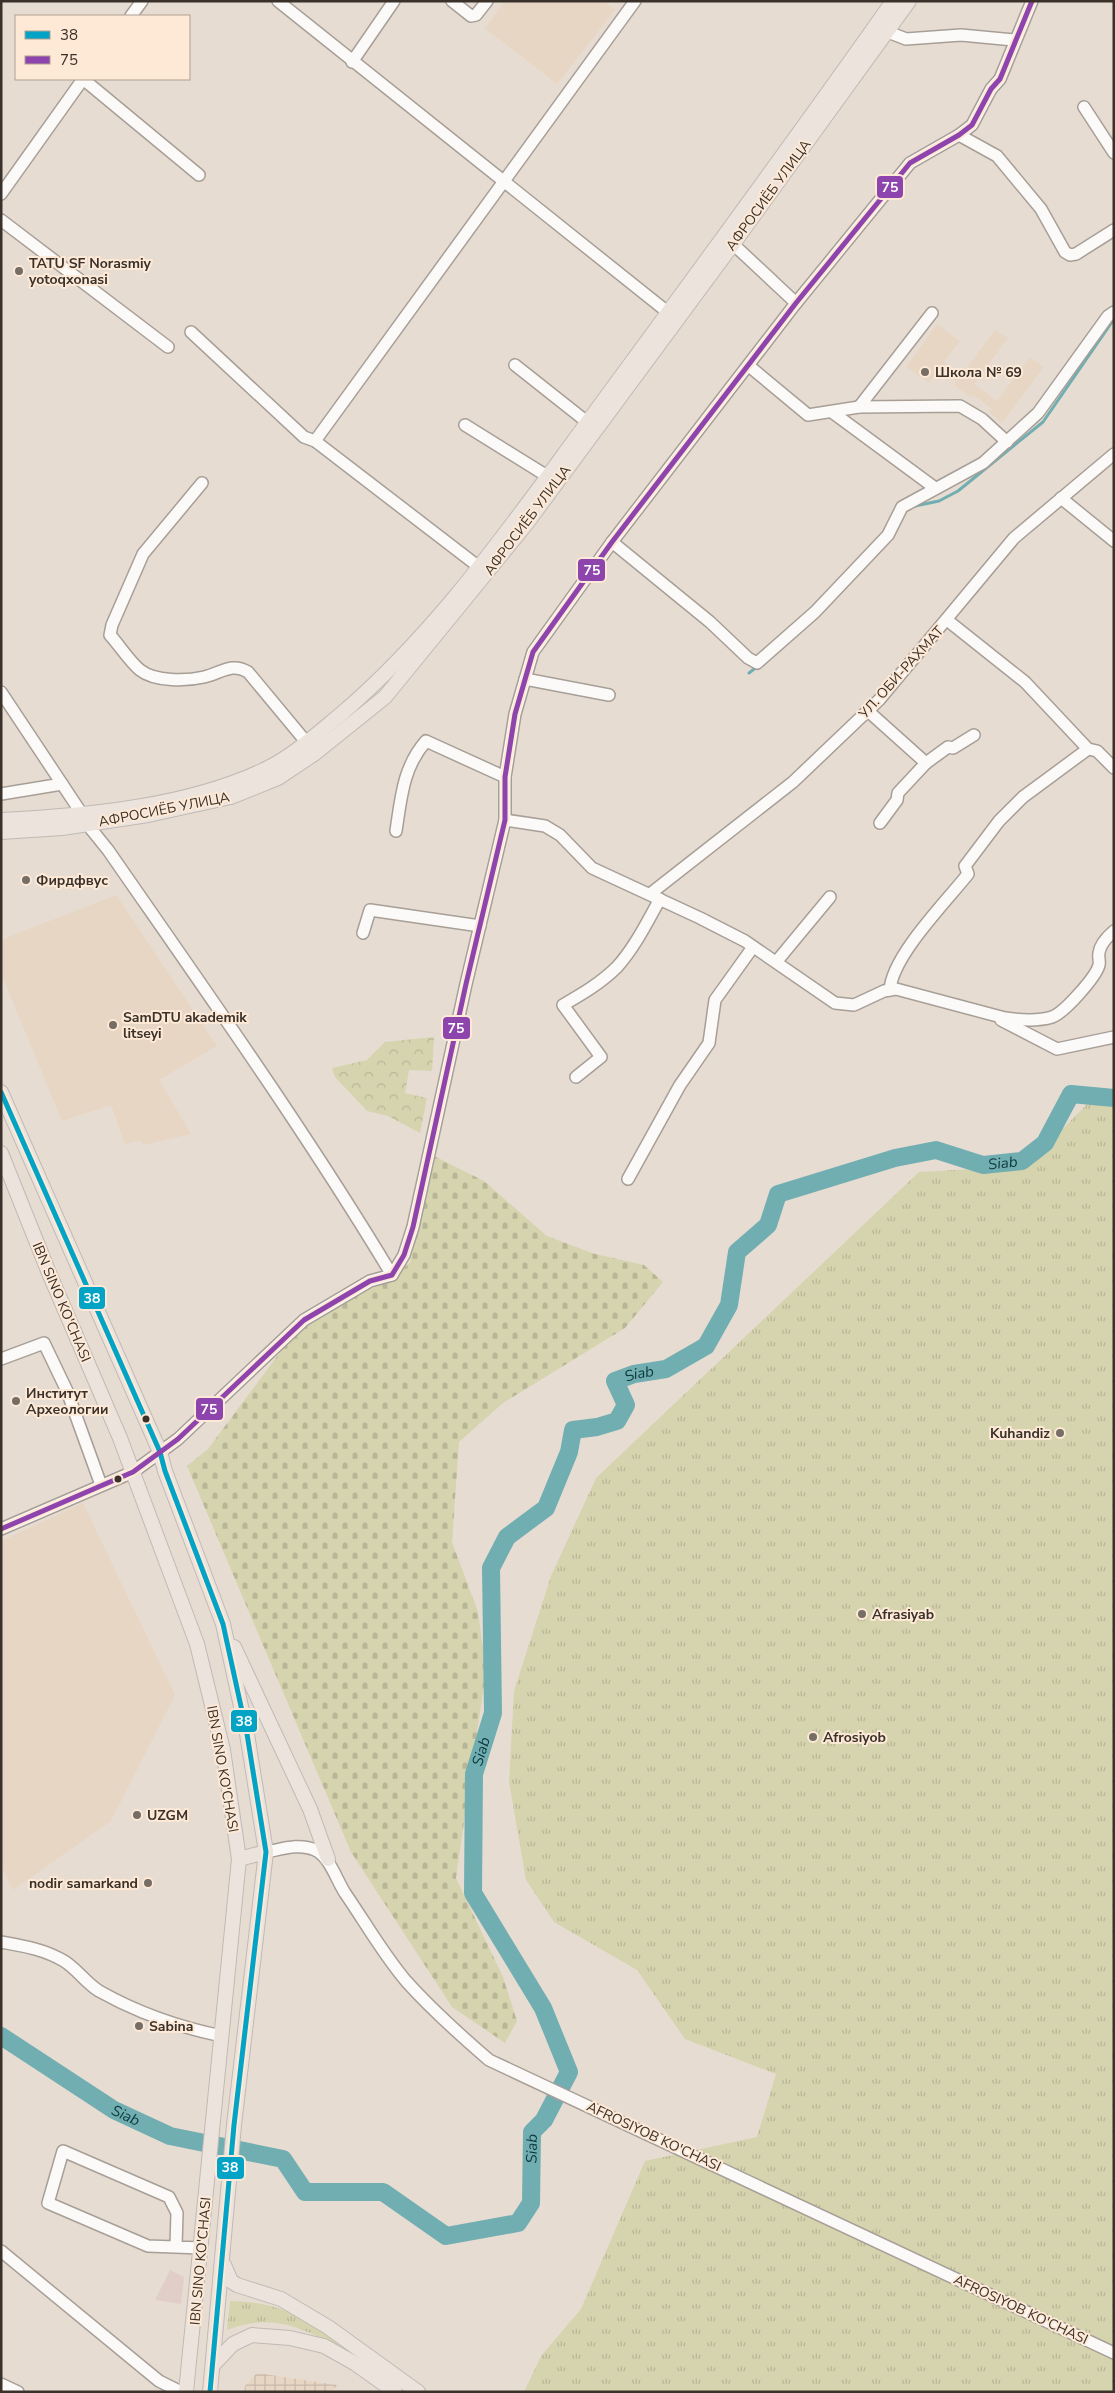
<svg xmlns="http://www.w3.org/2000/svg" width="1115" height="2393" viewBox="0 0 1115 2393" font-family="'Nunito Sans',sans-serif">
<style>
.commercial{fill:#e1cec9}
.industrial{fill:url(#industrial-grid)}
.built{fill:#e8d6c4}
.grass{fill:url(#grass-tufts)}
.forest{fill:url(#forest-crowns)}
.cemetery{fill:url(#cemetery-stones)}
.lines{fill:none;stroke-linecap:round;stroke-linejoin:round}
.stream{stroke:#71aeb2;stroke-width:3}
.river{stroke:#71aeb2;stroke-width:18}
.minor-casing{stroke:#a79f97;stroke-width:14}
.major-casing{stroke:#c0bab5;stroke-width:16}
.minor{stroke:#fbfaf8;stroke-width:11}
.major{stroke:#ece3dc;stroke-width:14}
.bus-1-casing{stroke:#fde9d6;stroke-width:9}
.bus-2-casing{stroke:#fde9d6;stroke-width:9}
.bus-1{stroke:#03a3c6;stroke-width:5}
.bus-2{stroke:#8e44ad;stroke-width:5}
.poi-dot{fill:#766d65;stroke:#fde9d6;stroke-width:2}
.bus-dot{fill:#39312a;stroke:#fde9d6;stroke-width:2}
.labels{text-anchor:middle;stroke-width:4;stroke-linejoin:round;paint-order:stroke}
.street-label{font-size:14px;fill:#39312a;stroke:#fde9d6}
.poi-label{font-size:14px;font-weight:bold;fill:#39312a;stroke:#fde9d6;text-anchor:start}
.water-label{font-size:15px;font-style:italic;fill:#0c383c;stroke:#fde9d6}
.line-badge{stroke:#fde9d6;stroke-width:2}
.badge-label{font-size:14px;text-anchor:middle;font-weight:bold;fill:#fff}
</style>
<defs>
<pattern id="industrial-grid" width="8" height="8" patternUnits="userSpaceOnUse" patternTransform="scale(1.25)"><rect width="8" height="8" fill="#e8d6c4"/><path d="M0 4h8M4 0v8" fill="none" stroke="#c8b8a9"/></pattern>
<pattern id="grass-tufts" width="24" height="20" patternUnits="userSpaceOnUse" patternTransform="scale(1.25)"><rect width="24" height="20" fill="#d5d4ae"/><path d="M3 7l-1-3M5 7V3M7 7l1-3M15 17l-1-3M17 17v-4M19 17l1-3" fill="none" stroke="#b8b696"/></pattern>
<pattern id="forest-crowns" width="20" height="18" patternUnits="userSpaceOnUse" patternTransform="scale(1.25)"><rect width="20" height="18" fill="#d5d4ae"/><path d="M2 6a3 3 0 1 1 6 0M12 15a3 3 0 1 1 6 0" fill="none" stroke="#b8b696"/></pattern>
<pattern id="cemetery-stones" width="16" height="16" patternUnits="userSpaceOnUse" patternTransform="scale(1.25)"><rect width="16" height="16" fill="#d5d4ae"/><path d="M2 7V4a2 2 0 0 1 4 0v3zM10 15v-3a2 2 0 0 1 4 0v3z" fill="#b8b696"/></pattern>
</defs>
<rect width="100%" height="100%" fill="#e7dcd2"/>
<path class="commercial" d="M170,2270L184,2277L181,2304L155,2300Z"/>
<path class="industrial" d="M257,2373L337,2385L332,2392H244L245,2386Z"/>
<g class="built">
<path d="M505,1H604L615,10L557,84L485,28Z"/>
<path d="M937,324L960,341L944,362L961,375L995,330L1008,338L974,384L997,401L1030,357L1044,367L1002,423L989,412L991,408L973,395L971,398L954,385L956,381L939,369L929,383L906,367Z"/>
<path d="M116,895L217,1046L159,1080L191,1134L143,1145L140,1140L125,1144L111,1105L62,1121L1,973V940Z"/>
<path d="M83,1503L175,1695L111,1821L13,1890L1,1867V1541Z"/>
</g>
<g class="grass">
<path d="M1091,1100L1114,1105V2392H524L541,2356L581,2309L645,2161L757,2137L776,2074L685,2039L637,1970L554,1922L526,1880L509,1782L514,1691L551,1576L596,1478L919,1172L1026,1166Z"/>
<path d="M230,2301C281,2302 303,2317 342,2346C298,2329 275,2312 227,2330Z"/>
</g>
<path class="forest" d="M434,1037L432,1071L409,1070L405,1093L427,1098L420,1133L388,1116L367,1111L335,1077L332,1068L367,1060L385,1042Z"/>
<path class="cemetery" d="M434,1156L484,1181L547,1236L595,1254L644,1265L663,1282L625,1328L503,1403L459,1442L452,1542L478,1612L486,1671L456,1878L503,1977L517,2021L505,2043L452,2007L351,1852L187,1466L208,1449L304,1320L378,1285L410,1263Z"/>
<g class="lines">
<g class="stream">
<path d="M915,506L939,501L958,491L1043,422L1114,319"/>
<path d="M749,673L758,666"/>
</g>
<path class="river" id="s1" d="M1,2036L114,2110L170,2136L283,2159L305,2192H383L446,2236L518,2223L531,2203L532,2132L544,2120L569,2072L543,2008L473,1893L474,1774L493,1713L491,1568L507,1537L546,1508L569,1452L573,1430L597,1427L617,1421L626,1405L615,1381L634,1374L666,1369L706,1346L729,1305L737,1252L768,1225L778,1194L895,1158L936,1150L983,1165L1022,1161L1045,1143L1071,1094L1114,1098"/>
<g class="minor-casing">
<g id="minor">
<path d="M278,1L675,318"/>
<path d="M452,1L471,16L476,15L487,1"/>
<path d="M131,16L142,1"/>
<path d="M888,32L906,39L961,35L1014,40"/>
<path d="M352,62L394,1"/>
<path d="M83,79L199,175"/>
<path d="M1084,107L1114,153"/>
<path d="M959,135L997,156L1041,209L1065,252L1070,255L1076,254L1114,230"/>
<path d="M1,194L83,79"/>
<path d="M1,220L168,347"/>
<path d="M733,244L796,303"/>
<path d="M191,332L304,437L315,441L479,567"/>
<path d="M515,365L587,422"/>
<path d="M749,366L808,415L859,407L960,406L982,419L1007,442"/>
<path d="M859,407L932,313"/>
<path d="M832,412L935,488"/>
<path d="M465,425L547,476"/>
<path d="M315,441L635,1"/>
<path d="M202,483L143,554L112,625L110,635C120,646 129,661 140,670C155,682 187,681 204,677C221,673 232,662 248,672L307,743"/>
<path d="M1061,498L1114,541"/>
<path d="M612,542L710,622L748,658L757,663L815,612L888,535L902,507L983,463L1038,413L1108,316L1114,312"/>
<path d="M947,620L1025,682L1088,749L1097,751L1114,768"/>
<path d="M525,679L609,695"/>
<path d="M1,692L82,814"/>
<path d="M868,711L926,763L898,793L897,800L880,823"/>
<path d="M926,763L948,747L953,748L974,735"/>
<path d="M1,794L62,784"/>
<path d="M505,820L545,826L560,835L592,868L700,918L745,941L835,1003L854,1005L884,991L896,989L1005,1018C1019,1020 1039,1021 1052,1017C1064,1013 1096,977 1099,965C1100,961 1098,957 1099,953C1100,944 1107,937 1114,931"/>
<path d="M87,824L108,850C205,990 304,1129 392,1275"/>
<path d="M396,831C401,798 403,767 426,741L505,777"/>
<path d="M650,894L793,782L879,700L1014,538L1114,454"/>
<path d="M363,933L370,910L480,926"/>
<path d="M777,961L830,897"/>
<path d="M890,990C892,956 946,902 968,874L965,866L999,821L1023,797L1088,749"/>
<path d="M1001,1020L1057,1049L1114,1037"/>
<path d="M576,1077L601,1057L563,1005C582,994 601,983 617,967C635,947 647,922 660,899"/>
<path d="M628,1179L680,1085L709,1043L715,1000L753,947"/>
<path d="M1,1359L44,1343L67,1391L101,1485"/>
<path d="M1,1529L133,1472L178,1439L304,1320L370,1281L392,1275L404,1255L413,1227L466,984L505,820V777L515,714L533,652L612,542L796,303L880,200L910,163L959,135L972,125L991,89L1000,79L1032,1"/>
<path d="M266,1852C282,1849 300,1843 315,1850C330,1857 336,1879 345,1893C365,1922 383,1954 406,1981C432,2010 460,2035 489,2060L1114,2353"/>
<path d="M1,1942C23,1946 44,1949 64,1961C77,1969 86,1983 99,1991C138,2013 178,2027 222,2036"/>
<path d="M176,2246L177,2213L169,2197L63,2151L48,2203L148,2246L201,2248"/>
<path d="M1,2251L159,2381L181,2392"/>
<path d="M1,2384L18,2392"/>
</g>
</g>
<g class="major-casing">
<g id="major">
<path d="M1,820C87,816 191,806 268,768C295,754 317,734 340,715C439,631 513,523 590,419C692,280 794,142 893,1"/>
<path d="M1,832L62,828L148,815L231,797L278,778L314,754L385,697L527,523L733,244L909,1"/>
<path d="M1,1092L160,1452L165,1471L223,1624L247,1734L266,1852L234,2125L210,2392"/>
<path d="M1,1153L49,1273L120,1438L197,1644L223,1750L239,1859L186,2392"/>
<path d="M234,1647L310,1809L328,1859"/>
<path d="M239,1859L266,1852"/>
<path d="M224,2265L231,2281L237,2285L281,2299L328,2327L418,2392"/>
<path d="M214,2364L233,2344L252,2335L290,2338L324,2346L356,2364L395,2392"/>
</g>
</g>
<use href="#minor" class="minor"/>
<use href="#major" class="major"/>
<g class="bus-1-casing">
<path id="bus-1" d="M1,1092L160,1452L165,1471L223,1624L247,1734L266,1852L234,2125L210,2392"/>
</g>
<g class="bus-2-casing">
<path id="bus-2" d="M1,1529L133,1472L178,1439L304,1320L370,1281L392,1275L404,1255L413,1227L466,984L505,820V777L515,714L533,652L612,542L796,303L880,200L910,163L959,135L972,125L991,89L1000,79L1032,1"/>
</g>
<use href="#bus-1" class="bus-1"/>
<use href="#bus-2" class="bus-2"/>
</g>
<g class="poi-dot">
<circle cx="19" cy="271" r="5"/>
<circle cx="925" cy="372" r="5"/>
<circle cx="26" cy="880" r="5"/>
<circle cx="113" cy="1025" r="5"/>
<circle cx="16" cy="1401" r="5"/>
<circle cx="1060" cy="1433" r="5"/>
<circle cx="862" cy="1614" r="5"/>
<circle cx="813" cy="1737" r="5"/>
<circle cx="137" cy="1815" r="5"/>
<circle cx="148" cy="1883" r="5"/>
<circle cx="139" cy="2026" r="5"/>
</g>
<g class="bus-dot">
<circle cx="146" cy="1419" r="4.5"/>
<circle cx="118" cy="1479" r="4.5"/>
</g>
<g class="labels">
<g class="street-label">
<text transform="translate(768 195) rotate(-54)" y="5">АФРОСИЁБ УЛИЦА</text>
<text transform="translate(527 520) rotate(-53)" y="5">АФРОСИЁБ УЛИЦА</text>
<text transform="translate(901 672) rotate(-48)" y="5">УЛ. ОБИ-РАХМАТ</text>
<text transform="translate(164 809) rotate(-11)" y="5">АФРОСИЁБ УЛИЦА</text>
<text transform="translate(62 1302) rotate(67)" y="5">IBN SINO KO'CHASI</text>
<text transform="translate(223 1769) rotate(80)" y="5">IBN SINO KO'CHASI</text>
<text transform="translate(654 2136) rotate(25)" y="5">AFROSIYOB KO'CHASI</text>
<text transform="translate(200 2261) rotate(-85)" y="5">IBN SINO KO'CHASI</text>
<text transform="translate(1021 2309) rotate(25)" y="5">AFROSIYOB KO'CHASI</text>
</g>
<g class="poi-label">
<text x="29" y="268">TATU SF Norasmiy<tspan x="29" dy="16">yotoqxonasi</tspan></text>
<text x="935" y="377">Школа № 69</text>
<text x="36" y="885">Фирдфвус</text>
<text x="123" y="1022">SamDTU akademik<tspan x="123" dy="16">litseyi</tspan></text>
<text x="26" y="1398">Институт<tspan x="26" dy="16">Археологии</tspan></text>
<text x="1050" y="1438" text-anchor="end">Kuhandiz</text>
<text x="872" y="1619">Afrasiyab</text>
<text x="823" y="1742">Afrosiyob</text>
<text x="147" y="1820">UZGM</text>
<text x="138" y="1888" text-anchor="end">nodir samarkand</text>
<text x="149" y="2031">Sabina</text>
</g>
<g class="water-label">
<text dy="5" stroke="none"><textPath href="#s1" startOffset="2040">Siab</textPath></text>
<text dy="5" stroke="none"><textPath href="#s1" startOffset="1559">Siab</textPath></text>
<text dy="5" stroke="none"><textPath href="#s1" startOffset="1092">Siab</textPath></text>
<text dy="5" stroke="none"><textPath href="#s1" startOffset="148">Siab</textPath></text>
<text dy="5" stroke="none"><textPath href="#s1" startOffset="658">Siab</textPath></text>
</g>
</g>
<g class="line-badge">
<rect x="876" y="175" width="28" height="24" rx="5" fill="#8e44ad"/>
<rect x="577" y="558" width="29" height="24" rx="5" fill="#8e44ad"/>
<rect x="442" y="1016" width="29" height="24" rx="5" fill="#8e44ad"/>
<rect x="78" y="1286" width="28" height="24" rx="5" fill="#03a3c6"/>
<rect x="195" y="1397" width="29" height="24" rx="5" fill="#8e44ad"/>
<rect x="230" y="1709" width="28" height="24" rx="5" fill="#03a3c6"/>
<rect x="216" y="2156" width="29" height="24" rx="5" fill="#03a3c6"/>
</g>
<g class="badge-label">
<text x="890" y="192">75</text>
<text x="592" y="575">75</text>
<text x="456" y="1033">75</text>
<text x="92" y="1303">38</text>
<text x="209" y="1414">75</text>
<text x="244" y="1726">38</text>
<text x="230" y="2172">38</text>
</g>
<rect width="1115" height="2393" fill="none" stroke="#39312a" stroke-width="5"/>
<rect x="15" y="15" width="175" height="65" fill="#fde9d6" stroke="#af9f91"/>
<rect x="25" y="31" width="25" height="8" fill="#03a3c6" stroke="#af9f91"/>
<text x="60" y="40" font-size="15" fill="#39312a">38</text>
<rect x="25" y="56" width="25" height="8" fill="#8e44ad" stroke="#af9f91"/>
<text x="60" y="65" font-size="15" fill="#39312a">75</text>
</svg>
